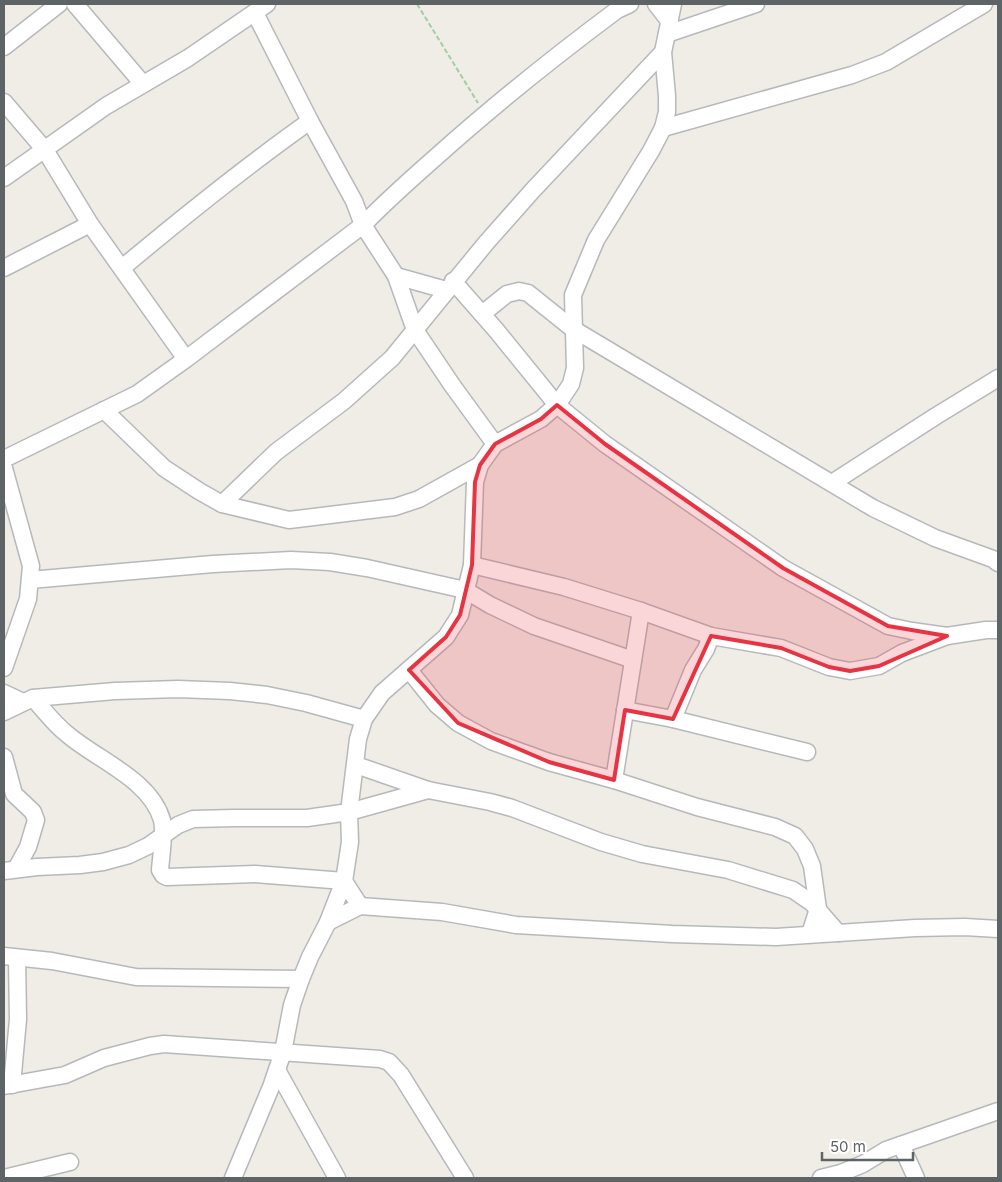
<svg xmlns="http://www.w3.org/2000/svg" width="1002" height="1182" viewBox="0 0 1002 1182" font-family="Inter,sans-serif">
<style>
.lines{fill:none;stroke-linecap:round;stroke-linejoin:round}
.minor-casing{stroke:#b6b9bc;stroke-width:19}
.path{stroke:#a0cfa6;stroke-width:2;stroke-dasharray:5 2.5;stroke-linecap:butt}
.minor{stroke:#fff;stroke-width:16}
.marked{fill:#e73442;fill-opacity:0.2;stroke:#e73442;stroke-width:4;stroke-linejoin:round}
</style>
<rect width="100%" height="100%" fill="#f0ece6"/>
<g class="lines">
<g class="minor-casing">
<g id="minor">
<path d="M75,4L143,84"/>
<path d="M656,4L670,22"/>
<path d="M255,13L310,121L354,201L363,225L396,276L415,330L452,385L495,444"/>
<path d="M667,34L756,4"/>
<path d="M4,47L59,4"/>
<path d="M4,102L45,150L90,224L186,359"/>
<path d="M663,128L852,75L886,62L984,4"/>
<path d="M4,178L106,106L188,58L267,4"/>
<path d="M4,268L90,224"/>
<path d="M122,268C183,217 245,167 310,121"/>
<path d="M396,276L446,290"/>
<path d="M453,281L496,330L557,405L605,444L783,568L888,626L912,631L947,636"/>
<path d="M482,314L507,294L519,291L528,293L573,329L873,508L935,538L993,559L998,563"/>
<path d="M104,410L164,468L199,491L222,504L289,520L395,507L419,499L480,465"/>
<path d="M4,459L137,394L186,359L363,225C386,201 411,179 436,157C494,105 554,57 617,10L630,4"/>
<path d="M4,468L31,566L28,599L4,668"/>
<path d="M832,483L936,416L998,378"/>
<path d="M222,504L276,452L344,401L392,358L486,243L533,190L663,52"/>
<path d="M472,565L564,587L641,611L711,636L781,648L829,667L850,671L879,666L902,653L947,636L986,630H998"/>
<path d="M30,580L213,564L291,560L330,562L367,568L465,590L490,605L534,626L633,660"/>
<path d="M409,670L437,705L458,723L491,741L549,762L614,780L697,807L775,827L795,836L805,849L812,866L818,909L810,934"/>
<path d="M4,693L23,702"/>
<path d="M33,698C44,710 54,724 67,734C97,760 150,779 162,820C165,833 161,856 160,870L163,875L167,877L255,874L344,881L360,906"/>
<path d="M625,710L673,719L807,752"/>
<path d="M4,712L33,698L115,691L178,689L230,691L267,695L306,703L364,719"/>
<path d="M673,719L693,670L706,649L711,636"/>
<path d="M4,757L14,794L33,812L36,820L28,847L16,869"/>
<path d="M356,765L428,790L490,802L512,808L601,842L642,854L728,870L793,890L812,903L838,933"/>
<path d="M614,780L641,611"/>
<path d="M4,871L37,867L80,865L103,862L129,855L148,846L178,825L193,819L234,818H307L349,812L428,790"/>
<path d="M328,922L360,906L442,912L516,925L672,934L776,937L915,928L965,927L998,929"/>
<path d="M4,956L52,961L136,977L301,979"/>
<path d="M277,1070L337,1178"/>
<path d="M12,1085L18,1019L17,958"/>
<path d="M4,1086L65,1075L104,1058L150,1046L164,1044L380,1059L389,1062L401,1075L465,1178"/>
<path d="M901,1145L916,1178"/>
<path d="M4,1178L70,1162"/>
<path d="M233,1178L271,1087L283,1052L292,1005L301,979L310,957L328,922L344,881L350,842L349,812L358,739L364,719L382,693L446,637L460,615L472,565L475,482L480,465L495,444L541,419L557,405L571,384L575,368L573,295L596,240L651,151L663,128L667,112V96L663,52L673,4"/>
<path d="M821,1178L841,1173L863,1164L886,1150L998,1111"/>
</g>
</g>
<path class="path" d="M417,4L478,103"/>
<use href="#minor" class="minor"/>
</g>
<path class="marked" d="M557,405L605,444L783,568L888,626L947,636L879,666L850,671L829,667L781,648L711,636L673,719L625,710L614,780L549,762L458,723L409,670L446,637L460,615L472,565L475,482L480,465L495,444L541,419Z"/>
<rect width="1002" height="1182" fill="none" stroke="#5e6366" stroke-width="10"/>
<path d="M822 1152v8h91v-8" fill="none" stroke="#5e6366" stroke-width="2.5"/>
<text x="830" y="1152" font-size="15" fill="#5e6366" stroke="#ffffff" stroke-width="4" paint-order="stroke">50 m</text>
</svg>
